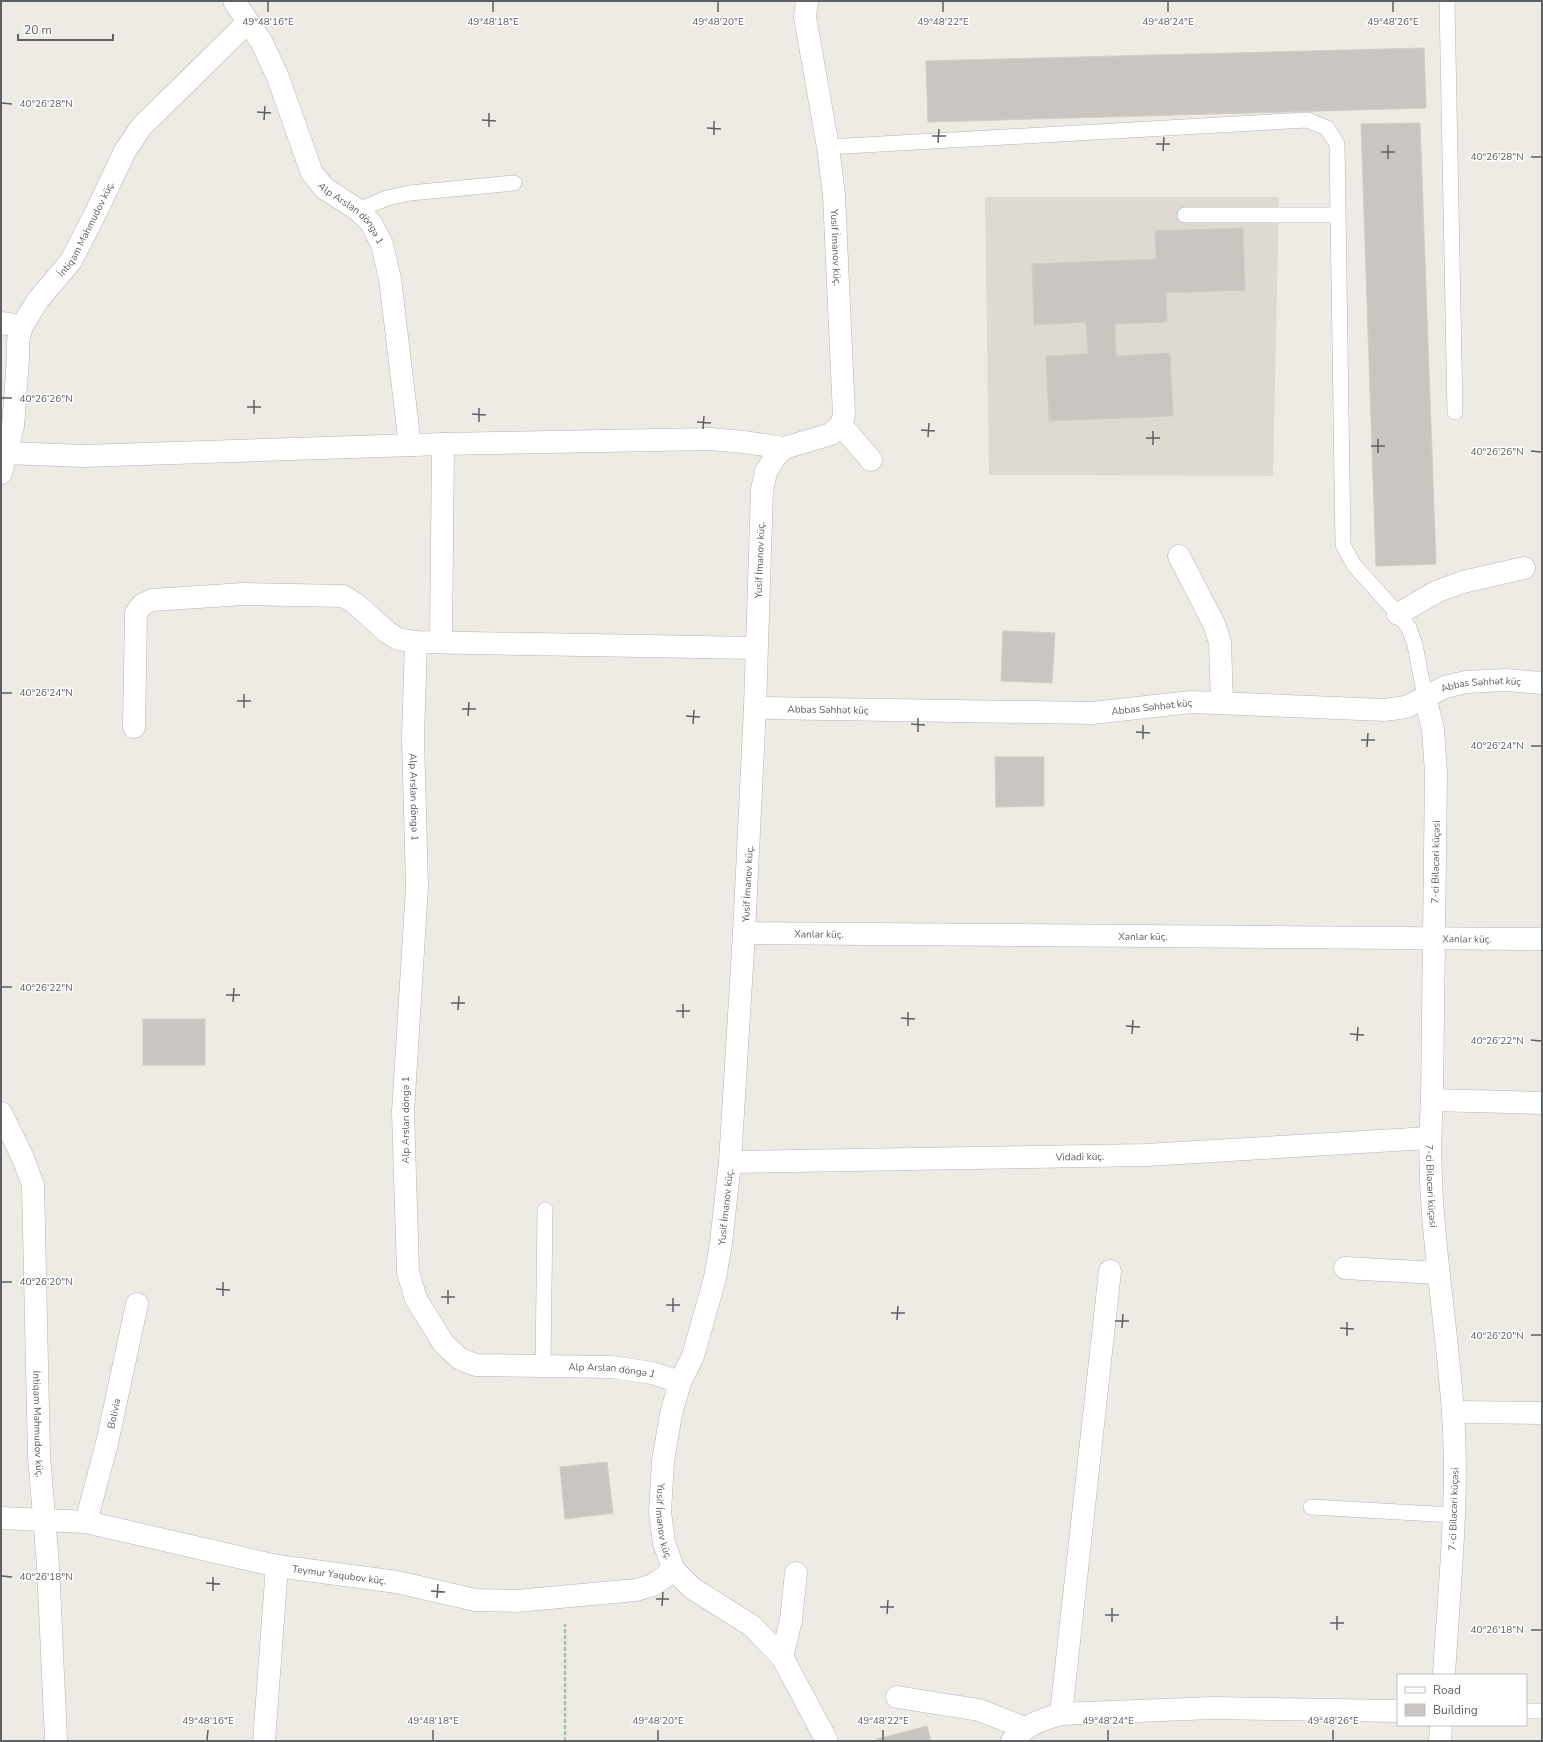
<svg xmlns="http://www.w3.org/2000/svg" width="1543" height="1742" viewBox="0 0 1543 1742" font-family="'Nunito Sans',sans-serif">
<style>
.education{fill:#dedad2}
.building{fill:#c9c5c1;stroke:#d2ccc3}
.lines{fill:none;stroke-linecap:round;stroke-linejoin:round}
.service-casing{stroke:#b1b5b8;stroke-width:16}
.minor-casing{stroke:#b1b5b8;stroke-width:23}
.path{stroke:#9bc5a4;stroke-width:2.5;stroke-dasharray:4 2;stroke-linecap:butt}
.service{stroke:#fff;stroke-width:15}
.minor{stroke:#fff;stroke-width:22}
.ticks{fill:none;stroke:#5c6064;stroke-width:1.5}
.labels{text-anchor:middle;stroke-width:3;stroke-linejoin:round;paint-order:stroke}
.street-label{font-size:10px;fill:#5c6064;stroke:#fff}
.ticks-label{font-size:10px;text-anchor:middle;fill:#5c6064;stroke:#fff;stroke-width:3;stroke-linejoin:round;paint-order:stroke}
</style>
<rect width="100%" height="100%" fill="#eeebe4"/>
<path class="education" d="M985,197H1279L1273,476L989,475Z"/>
<g class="building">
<path d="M1424,48L1426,108L928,122L926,61Z"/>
<path d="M1420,123L1436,564L1376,566L1361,124Z"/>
<path d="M1243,228L1245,290L1166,293L1167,322L1115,324L1116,356L1170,353L1173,416L1049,421L1046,356L1088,354L1086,322L1034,325L1032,264L1156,259L1155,231Z"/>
<path d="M1003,631L1055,633L1052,683L1001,681Z"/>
<path d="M995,757H1044V806L996,807Z"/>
<rect x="143" y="1019" width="62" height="46"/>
<path d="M607,1462L613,1513L565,1519L560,1467Z"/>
<path d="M927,1726L931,1741H877V1739Z"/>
</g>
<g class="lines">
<g class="service-casing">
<g id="service">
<path d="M1447,1L1455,412"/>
<path d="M828,147L1307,120L1327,128L1337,144L1343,545L1354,565L1398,614L1409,628L1415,645L1425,697"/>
<path d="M358,210L387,198L410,193L514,183"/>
<path d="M1185,215H1337"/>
<path d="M543,1366L545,1210"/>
<path d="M1311,1507L1453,1515"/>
<path d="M1526,1711H1542"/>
</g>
</g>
<g class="minor-casing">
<g id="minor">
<path id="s1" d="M234,1L261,41L277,75L312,173L324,188L358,210L371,223L382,244L390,279L410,445"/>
<path id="s2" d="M807,1L805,17L828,147L834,195L844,415L841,425L831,434L784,448L775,457L766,472L762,490L755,708L744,933L730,1162L721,1243L715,1278L693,1356L680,1382L671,1414L663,1461L660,1512L664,1543L674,1570L692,1588L752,1626L782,1657L827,1741"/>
<path d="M1,323L22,326"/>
<path d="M841,425L871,460"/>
<path d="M6,453L84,456L443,444L710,439L744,442L784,448"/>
<path id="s3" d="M1,473L13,426L18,359V341L22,326L38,300L71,261L97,210L125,151L141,127L248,22"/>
<path d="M1179,556L1214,624L1220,642L1222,702"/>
<path d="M1398,614L1438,591L1463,582L1524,568"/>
<path id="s4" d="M416,642L413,737L417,887L403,1112L408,1272L416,1299L444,1344L460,1359L476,1365L612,1367L652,1373L680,1382"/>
<path d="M441,642L443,444"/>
<path id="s5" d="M1425,697L1433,729L1436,773L1432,1100C1424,1205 1446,1308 1453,1413C1459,1500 1449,1588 1444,1675"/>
<path id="s6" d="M755,708L1092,713L1191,702L1384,710L1406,707L1445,687L1466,682L1506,680L1542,683"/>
<path d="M134,727L136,613L142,605L152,600L244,594L343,596L356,604L387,632L398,639L416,642L756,648"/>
<path id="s7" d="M744,933L1542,939"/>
<path d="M1432,1100L1542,1103"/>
<path id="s8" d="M1,1113L23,1158L33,1185L39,1456L48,1565L56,1741"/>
<path id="s9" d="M730,1162L1146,1155L1429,1138"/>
<path d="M1345,1268L1437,1273"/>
<path d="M1453,1412L1542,1413"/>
<path id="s10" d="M1,1518L86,1522L277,1566L397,1582L475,1600L516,1601L636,1590L653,1585L674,1570"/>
<path id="s11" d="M86,1522L107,1443L137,1304"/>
<path d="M782,1657L791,1620L796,1573"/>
<path d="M897,1697L979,1710L1025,1728"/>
<path d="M1061,1714L1110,1271"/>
<path d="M264,1741L277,1566"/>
<path d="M1012,1741C1028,1724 1038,1721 1061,1714L1212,1708L1398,1711"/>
<path d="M1440,1741L1441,1725"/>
</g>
</g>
<path class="path" d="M565,1741V1624"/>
<use href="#service" class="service"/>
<use href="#minor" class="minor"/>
</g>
<path class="ticks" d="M268,12V2M493,12V2M718,12V2M943,12V2M1168,12V2M1393,12V2M2,103L12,104M257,112L271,113M264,120L265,106M482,120L496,121M489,127V113M707,128L721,129M714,135V121M932,136H946M938,143L939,129M1156,144H1170M1163,151L1164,137M1381,152H1395M1531,157H1541M1388,159V145M2,398H12M247,407H261M254,414V400M472,414L486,415M479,422V408M697,422L711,423M703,429L704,416M921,430L935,431M928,437L929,423M1146,438H1160M1153,445V431M1371,446H1385M1531,451L1541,452M1378,453V439M2,693H12M237,701H251M244,708V694M462,709H476M468,716L469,702M686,716L700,717M693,724L694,710M911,724L925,725M918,732V718M1136,732L1150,733M1143,739V725M1361,740H1375M1531,746H1541M1367,747L1368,733M2,987H12M226,995H240M233,1002L234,988M451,1003H465M458,1010L459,996M676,1011H690M683,1018V1004M901,1018L915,1019M908,1026V1012M1126,1026L1140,1027M1132,1034L1133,1020M1350,1034L1364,1035M1531,1040L1541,1041M1357,1041L1358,1027M2,1282H12M216,1289L230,1290M223,1296V1282M441,1297H455M448,1304V1290M666,1305H680M673,1312V1298M891,1313H905M897,1320L898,1306M1115,1321H1129M1122,1328L1123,1314M1340,1328L1354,1329M1531,1335H1541M1347,1336V1322M2,1576L12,1577M206,1583L220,1584M213,1591V1577M431,1591L445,1592M437,1598L438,1584M656,1599H669M662,1606L663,1592M880,1607H894M887,1614L888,1600M1105,1615H1119M1112,1622V1608M1330,1623H1344M1337,1630V1616M1531,1630H1541M207,1740L208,1730M433,1740V1730M658,1740V1730M883,1740V1730M1108,1740V1730M1333,1740V1730"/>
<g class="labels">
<g class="street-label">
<text dy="4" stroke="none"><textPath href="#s1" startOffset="247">Alp Arslan döngə 1</textPath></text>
<text dy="4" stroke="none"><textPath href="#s3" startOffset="266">İntiqam Mahmudov küç.</textPath></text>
<text dy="4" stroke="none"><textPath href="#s2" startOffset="249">Yusif İmanov küç.</textPath></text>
<text transform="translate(759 560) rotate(-88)" y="4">Yusif İmanov küç.</text>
<text dy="4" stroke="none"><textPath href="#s6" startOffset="732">Abbas Səhhət küç</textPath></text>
<text dy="4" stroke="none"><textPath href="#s6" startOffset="397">Abbas Səhhət küç</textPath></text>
<text dy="4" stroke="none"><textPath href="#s6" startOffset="73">Abbas Səhhət küç</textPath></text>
<text dy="4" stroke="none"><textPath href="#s4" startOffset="155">Alp Arslan döngə 1</textPath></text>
<text transform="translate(1435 862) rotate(-89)" y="4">7-ci Biləcəri küçəsi</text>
<text transform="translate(747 884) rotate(-87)" y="4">Yusif İmanov küç.</text>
<text dy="4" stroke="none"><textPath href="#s7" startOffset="75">Xanlar küç.</textPath></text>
<text dy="4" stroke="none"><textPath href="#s7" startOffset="399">Xanlar küç.</textPath></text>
<text dy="4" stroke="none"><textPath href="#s7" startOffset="723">Xanlar küç.</textPath></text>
<text transform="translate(405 1120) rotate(-90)" y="4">Alp Arslan döngə 1</text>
<text dy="4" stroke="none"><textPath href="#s9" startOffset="350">Vidadi küç.</textPath></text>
<text dy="4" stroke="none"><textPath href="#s5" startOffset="490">7-ci Biləcəri küçəsi</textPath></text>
<text transform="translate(725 1207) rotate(-84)" y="4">Yusif İmanov küç.</text>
<text dy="4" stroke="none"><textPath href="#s4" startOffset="887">Alp Arslan döngə 1</textPath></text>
<text dy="4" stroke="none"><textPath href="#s11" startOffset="112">Bolivia</textPath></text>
<text dy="4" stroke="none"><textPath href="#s8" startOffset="318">İntiqam Mahmudov küç.</textPath></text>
<text transform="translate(1453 1509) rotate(-88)" y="4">7-ci Biləcəri küçəsi</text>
<text dy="4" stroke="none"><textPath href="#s2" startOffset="1580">Yusif İmanov küç.</textPath></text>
<text dy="4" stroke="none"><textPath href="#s10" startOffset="344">Teymur Yaqubov küç.</textPath></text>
</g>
</g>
<g class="ticks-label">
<text x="268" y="25">49°48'16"E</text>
<text x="493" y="25">49°48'18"E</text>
<text x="718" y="25">49°48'20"E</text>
<text x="943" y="25">49°48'22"E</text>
<text x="1168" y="25">49°48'24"E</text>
<text x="1393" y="25">49°48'26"E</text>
<text x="46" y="107">40°26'28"N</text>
<text x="1497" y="160">40°26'28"N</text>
<text x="46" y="402">40°26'26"N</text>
<text x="1497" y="455">40°26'26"N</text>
<text x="46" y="696">40°26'24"N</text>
<text x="1497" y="749">40°26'24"N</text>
<text x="46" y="991">40°26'22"N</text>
<text x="1497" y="1044">40°26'22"N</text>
<text x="46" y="1285">40°26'20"N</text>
<text x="1497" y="1339">40°26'20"N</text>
<text x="46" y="1580">40°26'18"N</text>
<text x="1497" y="1633">40°26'18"N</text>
<text x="208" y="1724">49°48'16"E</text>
<text x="433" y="1724">49°48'18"E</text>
<text x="658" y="1724">49°48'20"E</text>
<text x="883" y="1724">49°48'22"E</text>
<text x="1108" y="1724">49°48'24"E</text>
<text x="1333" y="1724">49°48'26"E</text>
</g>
<rect width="1543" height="1742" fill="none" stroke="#5c6064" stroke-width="4"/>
<rect x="1397" y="1674" width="130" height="52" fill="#ffffff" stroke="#bebfc1"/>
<rect x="1405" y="1687" width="20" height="6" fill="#ffffff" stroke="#bebfc1"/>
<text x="1433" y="1694" font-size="12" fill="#5c6064">Road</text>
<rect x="1405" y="1704" width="20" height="12" fill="#c9c5c1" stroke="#bebfc1"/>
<text x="1433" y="1714" font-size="12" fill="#5c6064">Building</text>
<path d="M18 34v6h95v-6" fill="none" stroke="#5c6064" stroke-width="2"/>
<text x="24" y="34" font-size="12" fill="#5c6064" stroke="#ffffff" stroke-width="3" paint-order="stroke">20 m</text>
</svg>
